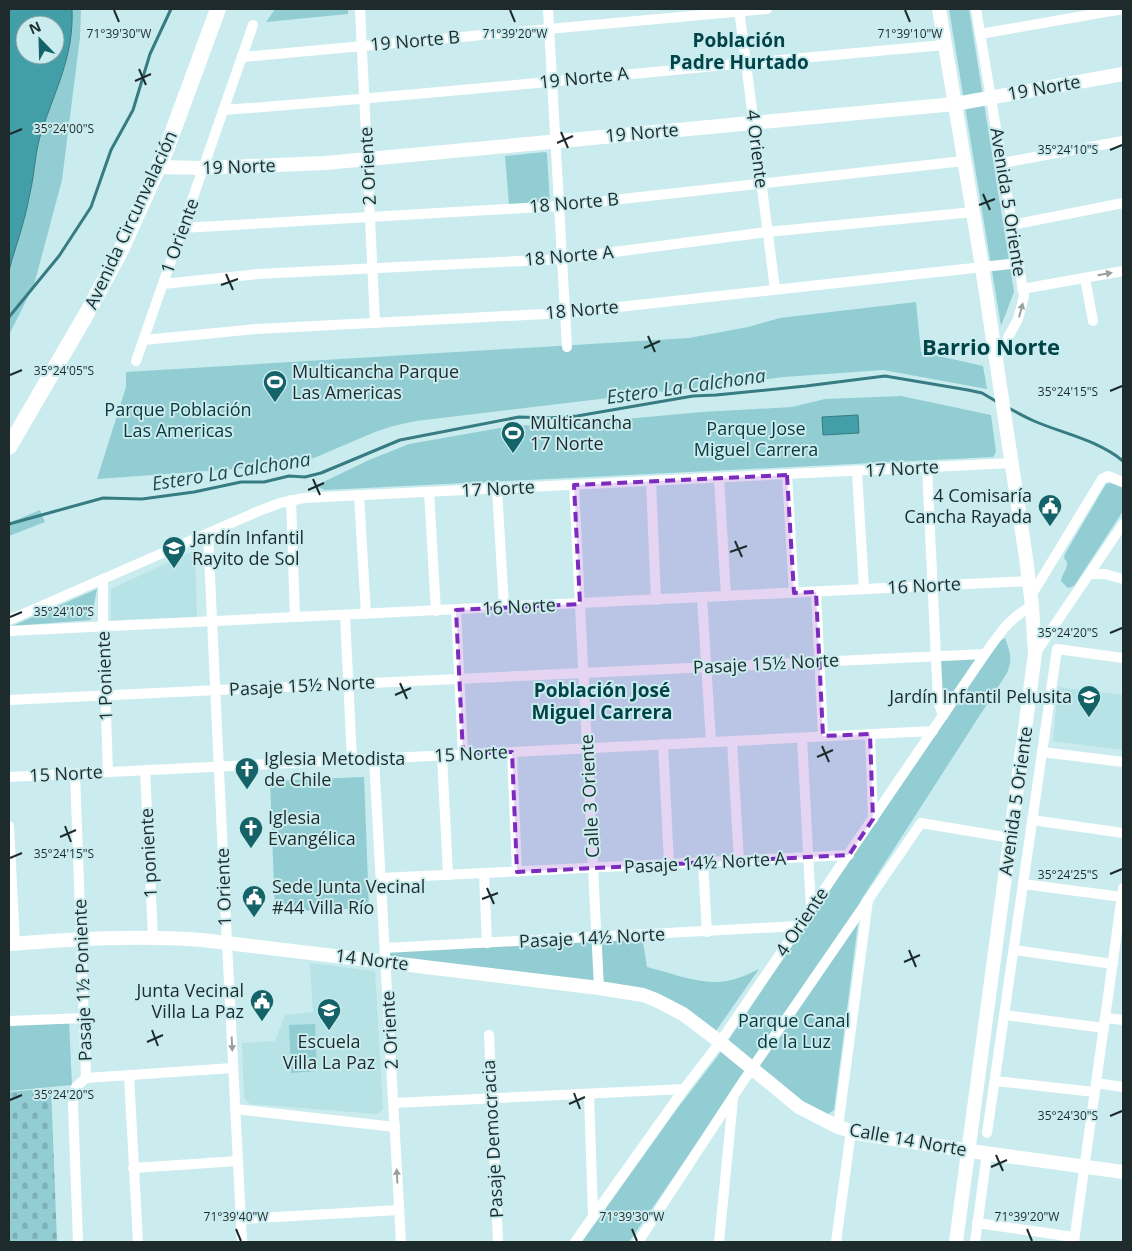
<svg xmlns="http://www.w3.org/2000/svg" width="1132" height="1251" viewBox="0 0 1132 1251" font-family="'Open Sans',sans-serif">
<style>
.built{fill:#b7e2e6}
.green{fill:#91cdd2;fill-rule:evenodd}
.cemetery{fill:url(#cemetery-stones)}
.water{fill:#429fa7;stroke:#377c82;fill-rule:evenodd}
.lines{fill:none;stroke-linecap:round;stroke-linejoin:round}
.stream{stroke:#377c82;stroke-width:3}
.street{stroke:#fff;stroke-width:10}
.secondary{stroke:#fff;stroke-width:14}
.primary{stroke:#fff;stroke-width:16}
.oneway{fill:#9aa0a0}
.marked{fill:#7b2cbf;fill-opacity:0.2;stroke:#7b2cbf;stroke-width:4;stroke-dasharray:10 6;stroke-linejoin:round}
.ticks{fill:none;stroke:#1e2b2c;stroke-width:2}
.labels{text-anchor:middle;stroke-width:4;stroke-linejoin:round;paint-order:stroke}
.street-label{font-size:18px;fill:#1e2b2c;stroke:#caecef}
.poi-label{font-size:18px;fill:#1e2b2c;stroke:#caecef;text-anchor:start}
.park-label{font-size:18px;fill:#09373b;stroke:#caecef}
.neighbourhood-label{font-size:19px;font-weight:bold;fill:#004348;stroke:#caecef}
.water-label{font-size:19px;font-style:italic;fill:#1f494d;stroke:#caecef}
.district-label{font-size:22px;font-weight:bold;fill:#004348;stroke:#caecef}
.ticks-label{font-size:12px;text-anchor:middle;fill:#1e2b2c;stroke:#caecef;stroke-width:4;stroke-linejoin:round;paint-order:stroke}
</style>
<defs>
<pattern id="cemetery-stones" width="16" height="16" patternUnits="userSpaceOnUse" patternTransform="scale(1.25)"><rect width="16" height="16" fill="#91cdd2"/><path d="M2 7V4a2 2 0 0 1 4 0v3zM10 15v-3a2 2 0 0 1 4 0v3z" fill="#7db0b4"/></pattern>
</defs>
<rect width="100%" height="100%" fill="#caecef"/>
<g class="built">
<path d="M195,550L197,617L111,620V589Z"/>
<path d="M1058,687L1123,695V750L1053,741Z"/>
<path d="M310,963L375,971L383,1109L380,1112L376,1114L250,1104L244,1098L242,1043L275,1041L285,1015L313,1012Z"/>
</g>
<g class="green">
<path d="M9,9H81L80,37L62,180L34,285L9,335ZM25,25H55V55H25Z"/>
<path d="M275,9H348V14L266,22Z"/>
<path d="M949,9H969L1014,292L1001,326Z"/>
<path d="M545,152L547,153L550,203L509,205L505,156Z"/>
<path d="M916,302L921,352L983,366L987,389L883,370L784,377L416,421L393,426L375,432L314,458L278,466L97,479L126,387V372L689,338L748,327L780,318Z"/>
<path d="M901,396L991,415L996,452L993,457L325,490L315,486L369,460L409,444L517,425L549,426L702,412L792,407L825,399Z"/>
<path d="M1111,483L1123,488V511L1074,586L1068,588L1061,581C1062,574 1068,569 1067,562L1064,558L1065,554L1106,484Z"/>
<path d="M40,510L45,522L9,536V523Z"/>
<path d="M97,589L91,620L12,626Z"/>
<path d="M1005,638C1010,652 1013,659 1007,673L861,900L834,1110L827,1115L808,1106L753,1061L629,1242H582L677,1109L717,1057L998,642Z"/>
<path d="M977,658L946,704H942L940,661Z"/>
<path d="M364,777L369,908L275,912L270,781Z"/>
<path d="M642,936L647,967C676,974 708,989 738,978C745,976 752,972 759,969L711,1038L655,996L389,960V950Z"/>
<path d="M69,1020L72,1085L9,1091V1026Z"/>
<path d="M315,1024L317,1071L291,1073L289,1025Z"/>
</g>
<path class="cemetery" d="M51,1088L57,1242H9V1092Z"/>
<g class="water">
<path d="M9,9H72C74,55 56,88 42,130C35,150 35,172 30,193C28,203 26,213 23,223C19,239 13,254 9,271V158L10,156L9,155ZM25,25H55V55H25Z"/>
<path d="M858,415L859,433L823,435L822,417Z"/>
</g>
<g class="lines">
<g class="stream">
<path d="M9,317L59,256L91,207L111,150L133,110L150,54L171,9"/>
<path d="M1007,407C1016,412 1025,417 1034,421C1064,434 1098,440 1123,461"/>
<path d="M9,524L103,498L142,499L194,492L241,482H264L289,476L305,477L321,473L400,440L519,417L549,418L577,416L693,396L716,395L806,386L885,376L968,390L982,393L999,403"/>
</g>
<g class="street">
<path d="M360,9L375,323"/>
<path d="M548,9L567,347"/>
<path d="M739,9L775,289"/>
<path d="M976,9L1024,296L1018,319L996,360"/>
<path d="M980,34L1123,9"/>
<path d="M242,57L767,9"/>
<path d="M224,110C464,92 704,66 945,45"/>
<path d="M1002,163L1123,141"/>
<path d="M1012,225L1123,203"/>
<path d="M182,228L559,206L964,161"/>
<path d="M1085,278L1093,321"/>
<path d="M163,284L258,274L561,259L767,232L973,212"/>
<path d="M1022,289L1123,271"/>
<path d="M144,340L257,329L564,313L1019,263"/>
<path d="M136,361L253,25"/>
<path d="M927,467L938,701L943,716"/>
<path d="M857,472L864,589"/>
<path d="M787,475L794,593"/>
<path d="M719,478L726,596"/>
<path d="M651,482L656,600"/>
<path d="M574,485L599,988"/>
<path d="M497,489L504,607"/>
<path d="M429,492L436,611"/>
<path d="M359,495L366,614"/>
<path d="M291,500L295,617"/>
<path d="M208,533L227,943L242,1242"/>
<path d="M1089,574H1105L1123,579"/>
<path d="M103,580V626L108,772"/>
<path d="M816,592L823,736"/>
<path d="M1031,596L1102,479L1108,476L1123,482"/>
<path d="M702,598L711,742"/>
<path d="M456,610L463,754"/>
<path d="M345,615L352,760"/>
<path d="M9,620L259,511L280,503L304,498L1012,463"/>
<path d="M9,631L1030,581"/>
<path d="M1035,654L1123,524"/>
<path d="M9,700L985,654"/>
<path d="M870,734L873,819"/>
<path d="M802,738L811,908"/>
<path d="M732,741L739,861"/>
<path d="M663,744L669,864"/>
<path d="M512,752L517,872"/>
<path d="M1042,752L1123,762"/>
<path d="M442,755L448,875"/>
<path d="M374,759L401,1242"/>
<path d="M145,770L153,937"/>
<path d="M75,773L86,1078L76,1087L73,1104L78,1242"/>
<path d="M9,777L933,731"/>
<path d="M1032,820L1123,833"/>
<path d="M9,826L15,944"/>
<path d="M703,863L707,932"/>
<path d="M484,873L487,943"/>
<path d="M381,878L849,855"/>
<path d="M1023,884L1122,897"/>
<path d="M385,948L799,926"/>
<path d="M1014,950L1113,964"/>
<path d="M1004,1015L1104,1028"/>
<path d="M1105,1018L1123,1020"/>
<path d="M9,1021L85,1018"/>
<path d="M489,1035L498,1242"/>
<path d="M129,1075L138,1242"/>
<path d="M86,1078L233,1068"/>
<path d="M995,1081L1094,1092"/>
<path d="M1096,1083L1123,1087"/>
<path d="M589,1094L593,1215"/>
<path d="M394,1103L684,1089"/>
<path d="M235,1109L395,1127"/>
<path d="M838,1127L868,900"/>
<path d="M987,1133L1057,649L1123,658"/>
<path d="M133,1168L238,1161"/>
<path d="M241,1219L399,1210"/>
<path d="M977,1223L1074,1237"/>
<path d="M575,1242L684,1089L720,1042L985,654C1001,632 1008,619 1032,606"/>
<path d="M638,1242L742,1083L921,823L1011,838"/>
<path d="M719,1242L733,1099"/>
<path d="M836,1242L851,1131"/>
<path d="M975,1242L987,1153"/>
<path d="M1074,1242L1123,888"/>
</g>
<g class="secondary">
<path d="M939,9L982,267L1026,558L1032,606L1035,654L956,1242"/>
<path d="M158,167L204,168L325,163L955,104L1123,74"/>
<path d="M9,944C74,939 137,935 202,940L599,988L643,995L656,1000L683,1014L720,1042L799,1107L838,1127L857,1133L963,1150L1123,1172"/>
</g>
<path class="primary" d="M9,447L87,313L120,252L166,150L218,9"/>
</g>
<defs><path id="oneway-solid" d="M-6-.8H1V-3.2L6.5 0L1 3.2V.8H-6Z" transform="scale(1.25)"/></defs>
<g class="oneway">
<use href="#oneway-solid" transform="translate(1105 274) rotate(-10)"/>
<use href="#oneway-solid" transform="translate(1021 310) rotate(-75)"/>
<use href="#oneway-solid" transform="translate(232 1044) rotate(87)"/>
<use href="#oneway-solid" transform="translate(397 1176) rotate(-93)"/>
</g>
<path class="marked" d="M787,475L794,593L816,592L823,736L870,734L873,819L849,855L517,872L512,752L463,754L456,610L580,604L574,485Z"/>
<path class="ticks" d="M114,10L119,22M510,10L515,22M905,10L910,22M139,69L146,85M135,81L151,74M561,132L568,148M10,134L22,129M557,143L573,136M1110,150L1122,145M983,194L990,210M979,205L995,199M226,274L233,290M221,285L238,279M648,336L655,352M644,348L660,341M10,375L22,370M1110,391L1122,386M313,479L320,495M308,490L324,483M735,541L742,557M730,552L747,546M10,617L22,612M1110,633L1122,628M400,683L407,699M395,695L411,688M822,746L829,762M817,757L833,750M65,826L71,842M60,837L76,830M10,858L22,853M1110,874L1122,869M487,888L494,904M482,899L498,893M909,950L916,967M904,962L920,955M152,1030L158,1046M147,1042L163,1035M574,1093L580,1109M10,1100L22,1095M569,1104L585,1097M1110,1116L1122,1111M996,1155L1003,1171M991,1167L1007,1160M236,1229L241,1241M632,1229L637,1241M1027,1229L1032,1241"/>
<defs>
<g id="stadium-pin" transform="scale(1.25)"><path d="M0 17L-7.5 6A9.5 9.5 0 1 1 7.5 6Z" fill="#146369" stroke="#caecef"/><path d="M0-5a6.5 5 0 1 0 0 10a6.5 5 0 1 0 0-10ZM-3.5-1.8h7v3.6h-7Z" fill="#fff"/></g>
<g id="civic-pin" transform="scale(1.25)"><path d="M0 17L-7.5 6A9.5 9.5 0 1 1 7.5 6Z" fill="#146369" stroke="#caecef"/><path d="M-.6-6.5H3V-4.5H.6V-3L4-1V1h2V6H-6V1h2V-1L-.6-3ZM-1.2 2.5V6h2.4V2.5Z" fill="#fff"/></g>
<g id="school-pin" transform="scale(1.25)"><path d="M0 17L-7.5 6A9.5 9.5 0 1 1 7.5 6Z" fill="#146369" stroke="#caecef"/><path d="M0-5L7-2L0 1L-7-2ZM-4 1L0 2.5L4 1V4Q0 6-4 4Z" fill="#fff"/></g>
<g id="church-pin" transform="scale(1.25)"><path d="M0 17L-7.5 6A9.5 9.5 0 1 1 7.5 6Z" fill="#146369" stroke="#caecef"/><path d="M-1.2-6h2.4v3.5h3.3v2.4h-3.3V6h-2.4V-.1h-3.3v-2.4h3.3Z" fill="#fff"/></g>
</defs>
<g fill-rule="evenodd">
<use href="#stadium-pin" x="275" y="382"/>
<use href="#stadium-pin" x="513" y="433"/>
<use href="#civic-pin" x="1050" y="506"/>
<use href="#school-pin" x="174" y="548"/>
<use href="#school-pin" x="1089" y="697"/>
<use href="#church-pin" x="247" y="769"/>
<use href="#church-pin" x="251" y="828"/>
<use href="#civic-pin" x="254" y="897"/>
<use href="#civic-pin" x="262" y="1001"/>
<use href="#school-pin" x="329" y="1010"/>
</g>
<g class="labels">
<g class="street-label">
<text transform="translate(415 41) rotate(-5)" y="6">19 Norte B</text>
<text transform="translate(584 78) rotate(-6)" y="6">19 Norte A</text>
<text transform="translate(1044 88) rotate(-10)" y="6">19 Norte</text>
<text transform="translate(642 133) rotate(-5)" y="6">19 Norte</text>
<text transform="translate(757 149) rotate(83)" y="6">4 Oriente</text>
<text transform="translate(368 166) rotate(-93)" y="6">2 Oriente</text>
<text transform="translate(239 167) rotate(-2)" y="6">19 Norte</text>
<text transform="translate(1008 202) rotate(81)" y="6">Avenida 5 Oriente</text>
<text transform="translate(574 203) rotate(-5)" y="6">18 Norte B</text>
<text transform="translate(131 220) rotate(-65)" y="6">Avenida Circunvalación</text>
<text transform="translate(180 236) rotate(-70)" y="6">1 Oriente</text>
<text transform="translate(569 256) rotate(-5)" y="6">18 Norte A</text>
<text transform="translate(582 310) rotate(-5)" y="6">18 Norte</text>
<text transform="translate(902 469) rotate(-3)" y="6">17 Norte</text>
<text transform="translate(498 489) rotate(-3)" y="6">17 Norte</text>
<text transform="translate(924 586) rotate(-3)" y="6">16 Norte</text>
<text transform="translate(519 607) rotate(-3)" y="6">16 Norte</text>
<text transform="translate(766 664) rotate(-3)" y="6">Pasaje 15½ Norte</text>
<text transform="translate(105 676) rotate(-92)" y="6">1 Poniente</text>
<text transform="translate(302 686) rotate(-3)" y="6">Pasaje 15½ Norte</text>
<text transform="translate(471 754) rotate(-3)" y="6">15 Norte</text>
<text transform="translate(66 774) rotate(-3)" y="6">15 Norte</text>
<text transform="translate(590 796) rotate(-93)" y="6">Calle 3 Oriente</text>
<text transform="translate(1016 801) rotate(-82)" y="6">Avenida 5 Oriente</text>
<text transform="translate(149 853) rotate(-93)" y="6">1 poniente</text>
<text transform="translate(705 863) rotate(-3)" y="6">Pasaje 14½ Norte A</text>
<text transform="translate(224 887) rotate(-92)" y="6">1 Oriente</text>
<text transform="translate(802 922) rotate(-56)" y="6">4 Oriente</text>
<text transform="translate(592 938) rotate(-3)" y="6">Pasaje 14½ Norte</text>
<text transform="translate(372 960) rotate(7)" y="6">14 Norte</text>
<text transform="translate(83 980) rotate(-92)" y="6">Pasaje 1½ Poniente</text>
<text transform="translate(390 1030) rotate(-93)" y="6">2 Oriente</text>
<text transform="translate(493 1139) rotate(-93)" y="6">Pasaje Democracia</text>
<text transform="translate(908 1140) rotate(10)" y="6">Calle 14 Norte</text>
</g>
<g class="poi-label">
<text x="292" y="378">Multicancha Parque<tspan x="292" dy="21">Las Americas</tspan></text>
<text x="530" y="429">Multicancha<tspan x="530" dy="21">17 Norte</tspan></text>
<text x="1032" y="502" text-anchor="end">4 Comisaría<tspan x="1032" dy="21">Cancha Rayada</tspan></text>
<text x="192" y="544">Jardín Infantil<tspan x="192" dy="21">Rayito de Sol</tspan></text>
<text x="1072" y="703" text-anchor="end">Jardín Infantil Pelusita</text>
<text x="264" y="765">Iglesia Metodista<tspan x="264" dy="21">de Chile</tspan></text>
<text x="268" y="824">Iglesia<tspan x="268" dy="21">Evangélica</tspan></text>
<text x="272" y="893">Sede Junta Vecinal<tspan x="272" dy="21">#44 Villa Río</tspan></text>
<text x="244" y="997" text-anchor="end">Junta Vecinal<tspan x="244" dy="21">Villa La Paz</tspan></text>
<text x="329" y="1048" text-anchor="middle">Escuela<tspan x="329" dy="21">Villa La Paz</tspan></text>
</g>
<g class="park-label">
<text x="178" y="416">Parque Población<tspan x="178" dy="21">Las Americas</tspan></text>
<text x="756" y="435">Parque Jose<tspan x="756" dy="21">Miguel Carrera</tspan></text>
<text x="794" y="1027">Parque Canal<tspan x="794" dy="21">de la Luz</tspan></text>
</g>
<g class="neighbourhood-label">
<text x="739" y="47">Población<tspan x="739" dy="22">Padre Hurtado</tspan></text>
<text x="602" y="697">Población José<tspan x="602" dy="22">Miguel Carrera</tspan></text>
</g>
<g class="water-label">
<text transform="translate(686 386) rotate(-8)" y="7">Estero La Calchona</text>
<text transform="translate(231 471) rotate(-9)" y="7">Estero La Calchona</text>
</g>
<g class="district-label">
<text x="991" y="355">Barrio Norte</text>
</g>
</g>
<g class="ticks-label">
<text x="119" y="38">71°39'30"W</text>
<text x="515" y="38">71°39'20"W</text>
<text x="910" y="38">71°39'10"W</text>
<text x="64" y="133">35°24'00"S</text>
<text x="1068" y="154">35°24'10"S</text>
<text x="64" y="375">35°24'05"S</text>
<text x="1068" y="396">35°24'15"S</text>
<text x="64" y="616">35°24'10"S</text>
<text x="1068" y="637">35°24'20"S</text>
<text x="64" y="858">35°24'15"S</text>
<text x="1068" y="879">35°24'25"S</text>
<text x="64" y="1099">35°24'20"S</text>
<text x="1068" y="1120">35°24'30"S</text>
<text x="236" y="1221">71°39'40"W</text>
<text x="632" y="1221">71°39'30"W</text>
<text x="1027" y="1221">71°39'20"W</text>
</g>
<rect width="1132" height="1251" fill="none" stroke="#1e2b2c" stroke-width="20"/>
<g transform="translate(40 40) rotate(337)"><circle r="24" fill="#caecef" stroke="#859fa1"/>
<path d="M0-4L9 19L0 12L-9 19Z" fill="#146369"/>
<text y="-8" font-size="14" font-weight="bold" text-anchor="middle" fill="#1e2b2c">N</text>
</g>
</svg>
